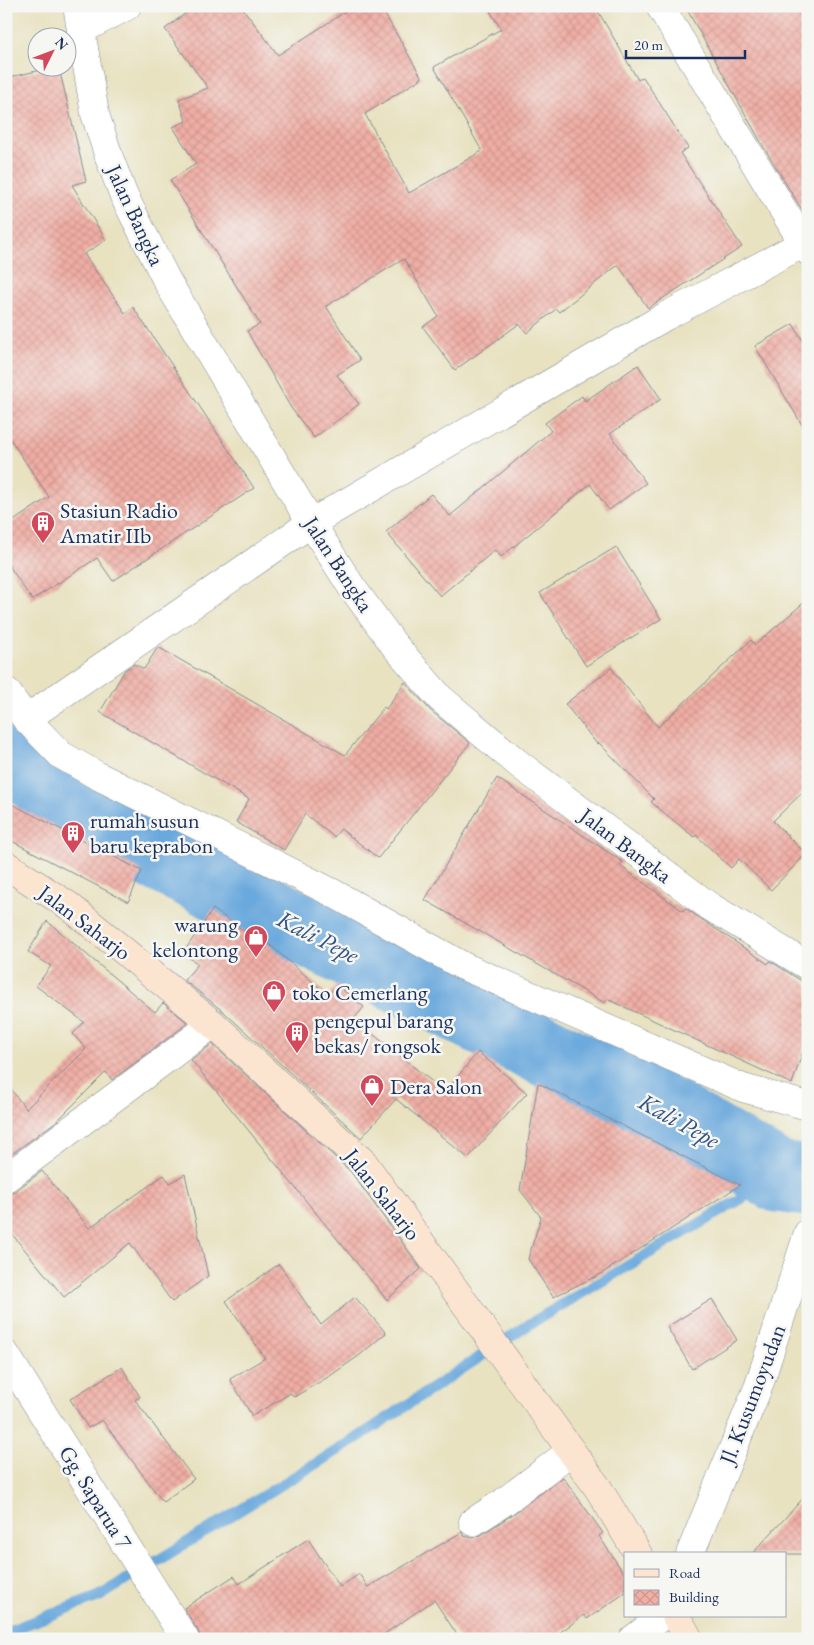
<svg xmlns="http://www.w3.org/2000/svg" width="814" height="1645" viewBox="0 0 814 1645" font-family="'EB Garamond',serif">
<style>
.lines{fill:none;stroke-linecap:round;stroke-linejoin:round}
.stream{stroke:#6ba9dd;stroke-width:11}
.river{stroke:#6ba9dd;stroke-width:71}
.building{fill:url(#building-cross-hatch)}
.minor-casing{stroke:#828890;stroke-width:29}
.tertiary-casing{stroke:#828890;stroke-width:29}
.secondary-casing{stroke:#828890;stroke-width:29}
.minor{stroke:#fff;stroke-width:28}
.tertiary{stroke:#fff;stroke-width:28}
.secondary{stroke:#fce5d0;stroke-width:28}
.labels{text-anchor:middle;stroke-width:5;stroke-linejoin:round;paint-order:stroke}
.street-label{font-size:22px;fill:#1b2f5e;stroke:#f6f6f2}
.poi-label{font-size:22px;fill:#1b2f5e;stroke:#f6f6f2;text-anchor:start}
.water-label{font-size:24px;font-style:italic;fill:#335484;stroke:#f6f6f2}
</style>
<defs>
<pattern id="building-cross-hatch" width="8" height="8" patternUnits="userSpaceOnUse" patternTransform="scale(1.25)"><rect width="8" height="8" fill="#f0aea4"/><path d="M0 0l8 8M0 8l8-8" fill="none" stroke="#cd9690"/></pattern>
</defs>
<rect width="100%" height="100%" fill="#f6f6f2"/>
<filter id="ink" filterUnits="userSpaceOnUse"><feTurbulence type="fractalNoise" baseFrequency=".02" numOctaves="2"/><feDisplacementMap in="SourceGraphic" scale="10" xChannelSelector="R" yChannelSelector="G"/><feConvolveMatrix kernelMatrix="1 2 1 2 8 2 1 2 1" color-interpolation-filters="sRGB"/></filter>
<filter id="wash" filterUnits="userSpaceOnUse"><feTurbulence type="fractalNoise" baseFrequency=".0096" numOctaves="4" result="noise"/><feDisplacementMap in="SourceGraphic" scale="20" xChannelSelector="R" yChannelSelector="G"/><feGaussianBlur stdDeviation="1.12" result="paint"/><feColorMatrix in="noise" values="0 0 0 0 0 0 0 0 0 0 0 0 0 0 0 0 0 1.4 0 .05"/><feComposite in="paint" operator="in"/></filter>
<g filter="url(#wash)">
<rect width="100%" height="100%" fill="#e8e2c1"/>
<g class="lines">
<path class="stream" d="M6,1632L100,1596L351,1442L533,1322L778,1177"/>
<path class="river" d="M6,746L75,814L668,1113L778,1177L808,1181"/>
</g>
<g id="blocks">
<g class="building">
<path d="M195,6H241L278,55L354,6H380L422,78L365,114L409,193L482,151L434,67L501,29L487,6H595L638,80L643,77L688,148L680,153L742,247L648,308L618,265L559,312L556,309L527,333L519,324L455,370L423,327L438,316L404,259L326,306L360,360L337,375L359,404L314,438L291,408L247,331L260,324L170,180L196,164L173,127L186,121L179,99L208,88L165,29Z"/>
<path d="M685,6H808V220L762,144Z"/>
<path d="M50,68H59L86,181L72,185L106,240L84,254L125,313L133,307L254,488L113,581L97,558L32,600L6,561V526L49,497L6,433V78Z"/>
<path d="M793,324L808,349V435L755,346Z"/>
<path d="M638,365L661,399L610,434L646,483L609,510L590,484L501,557L495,550L440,596L386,532L431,494L450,516L551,431L545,423L582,396L585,401Z"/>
<path d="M616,547L661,619L586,666L540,593Z"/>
<path d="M808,599V787L773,821L806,854L771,890L739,859L731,868L696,835L694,837L651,802L654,799L599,743L597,744L565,704L611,668L658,727L751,640L755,645Z"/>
<path d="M158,647L345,755L384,707L386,709L405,682L430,710L470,743L378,858L341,829L334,837L305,814L284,850L236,822L249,799L100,712L125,670L134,664L144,669Z"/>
<path d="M497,778L623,862L620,866L683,911L685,908L768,964L770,961L808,985V1036L792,1084L607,999L605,1003L425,900Z"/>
<path d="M6,801L142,871L128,902L6,838Z"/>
<path d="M213,909L253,937L256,933L328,995L337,985L364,1007L354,1019L445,1092L478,1052L527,1093L468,1158L396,1099L361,1138L224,1012L184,980L198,964L183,953Z"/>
<path d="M47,921L155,1012L163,1003L188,1023L112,1080L106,1072L58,1120L6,1158V1083L26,1109L86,1049L73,1034L84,1022L36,986L51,966L28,952Z"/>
<path d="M212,1044L351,1172L421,1269L387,1300L191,1060Z"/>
<path d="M538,1083L740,1185L601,1274L553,1297L528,1259L541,1217L520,1190Z"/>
<path d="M42,1171L89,1228L164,1175L170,1183L185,1174L208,1276L172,1302L130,1243L64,1297L6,1227V1193L15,1191Z"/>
<path d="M279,1264L321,1325L355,1297L386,1333L360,1355L330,1376L294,1397L291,1393L252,1416L230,1379L265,1358L226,1301Z"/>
<path d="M712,1299L737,1340L692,1369L667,1327Z"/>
<path d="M122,1367L140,1397L135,1400L194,1479L163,1502L102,1420L88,1428L70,1399Z"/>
<path d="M563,1477L603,1533L599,1536L625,1575V1593L587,1619L584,1615L551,1639H460L434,1600L377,1639H201L198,1631L184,1608L234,1576L239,1584L308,1539L340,1587L359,1574L368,1587L462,1532L464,1536L473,1538L481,1535L513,1514Z"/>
<path d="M808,1493V1554H752Z"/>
</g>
</g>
</g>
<g filter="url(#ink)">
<use href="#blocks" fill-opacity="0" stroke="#828890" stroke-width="1"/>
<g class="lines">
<g class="minor-casing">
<g id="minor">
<path d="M660,6L808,251"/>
<path d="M81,30L127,6"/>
<path d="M6,691L26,719L61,755L98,776L331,892L463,966L743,1088L808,1106"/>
<path d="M26,719L311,523L666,316L808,241"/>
<path d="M6,1178L213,1024"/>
<path d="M6,1355L185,1639"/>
<path d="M473,1522L504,1502L571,1451"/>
</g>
</g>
<g class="tertiary-casing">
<g id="tertiary">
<path d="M77,6L95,114L110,160L124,196L167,281L311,523L351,586L395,646L440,698L520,765L709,906L808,966"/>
<path d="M690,1554L759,1385L808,1233"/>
<path d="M633,1639L663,1616"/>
</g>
</g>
<g class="secondary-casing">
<g id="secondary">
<path d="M6,865L69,906L213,1024L363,1162L598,1488L638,1554"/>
<path d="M676,1616L689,1639"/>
</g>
</g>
<use href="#minor" class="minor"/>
<use href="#tertiary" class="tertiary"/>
<use href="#secondary" class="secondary"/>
</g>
</g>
<defs>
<g id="building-pin" transform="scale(1.25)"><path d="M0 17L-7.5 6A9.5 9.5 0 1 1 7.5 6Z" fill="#d1495b" stroke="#f6f6f2"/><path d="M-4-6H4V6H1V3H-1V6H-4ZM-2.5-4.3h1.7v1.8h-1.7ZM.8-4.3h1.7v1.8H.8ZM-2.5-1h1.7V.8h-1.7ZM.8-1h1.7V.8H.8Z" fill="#fff"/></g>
<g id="shop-pin" transform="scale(1.25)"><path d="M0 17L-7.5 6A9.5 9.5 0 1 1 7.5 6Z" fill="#d1495b" stroke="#f6f6f2"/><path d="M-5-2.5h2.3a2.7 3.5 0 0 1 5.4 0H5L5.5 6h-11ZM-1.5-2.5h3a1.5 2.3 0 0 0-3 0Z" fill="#fff"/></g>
</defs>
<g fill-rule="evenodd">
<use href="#building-pin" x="43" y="523"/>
<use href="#building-pin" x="73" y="833"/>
<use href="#shop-pin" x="256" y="937"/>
<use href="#shop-pin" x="274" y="992"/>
<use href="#building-pin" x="297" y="1033"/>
<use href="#shop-pin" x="372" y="1086"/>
</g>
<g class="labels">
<g class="street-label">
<text transform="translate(136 215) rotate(65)" y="8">Jalan Bangka</text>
<text transform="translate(339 564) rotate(57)" y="8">Jalan Bangka</text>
<text transform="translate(626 845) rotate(37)" y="8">Jalan Bangka</text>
<text transform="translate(85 922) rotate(37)" y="8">Jalan Saharjo</text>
<text transform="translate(383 1194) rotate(52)" y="8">Jalan Saharjo</text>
<text transform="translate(752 1394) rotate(-69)" y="8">Jl. Kusumoyudan</text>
<text transform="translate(96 1497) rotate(58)" y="8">Gg. Saparua 7</text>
</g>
<g class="poi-label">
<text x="60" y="518">Stasiun Radio<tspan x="60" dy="25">Amatir IIb</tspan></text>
<text x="90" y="828">rumah susun<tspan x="90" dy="25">baru keprabon</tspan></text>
<text x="238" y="932" text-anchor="end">warung<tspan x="238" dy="25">kelontong</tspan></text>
<text x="292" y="1000">toko Cemerlang</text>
<text x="314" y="1028">pengepul barang<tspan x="314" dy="25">bekas/ rongsok</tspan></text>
<text x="390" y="1094">Dera Salon</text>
</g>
<g class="water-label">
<text transform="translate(318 937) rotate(27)" y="8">Kali Pepe</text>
<text transform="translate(679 1121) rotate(29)" y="8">Kali Pepe</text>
</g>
</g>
<rect width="814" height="1645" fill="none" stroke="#f6f6f2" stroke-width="25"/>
<rect x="624" y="1552" width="162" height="65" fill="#f6f6f2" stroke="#9ea6b7"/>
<rect x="634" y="1569" width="25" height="8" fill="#fce5d0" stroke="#9ea6b7"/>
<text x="669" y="1578" font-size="15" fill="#1b2f5e">Road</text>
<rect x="634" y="1590" width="25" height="15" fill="url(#building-cross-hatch)" stroke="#9ea6b7"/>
<text x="669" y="1602" font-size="15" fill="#1b2f5e">Building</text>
<g transform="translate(52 52) rotate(48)"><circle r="24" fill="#f6f6f2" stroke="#9ea6b7"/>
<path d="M0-4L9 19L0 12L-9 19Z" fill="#d1495b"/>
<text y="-8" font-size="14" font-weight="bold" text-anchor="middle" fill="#1b2f5e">N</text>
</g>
<path d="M626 50v8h119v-8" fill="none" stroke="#1b2f5e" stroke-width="2.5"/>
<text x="634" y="50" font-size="15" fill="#1b2f5e" stroke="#f6f6f2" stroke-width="4" paint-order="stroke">20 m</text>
</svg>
